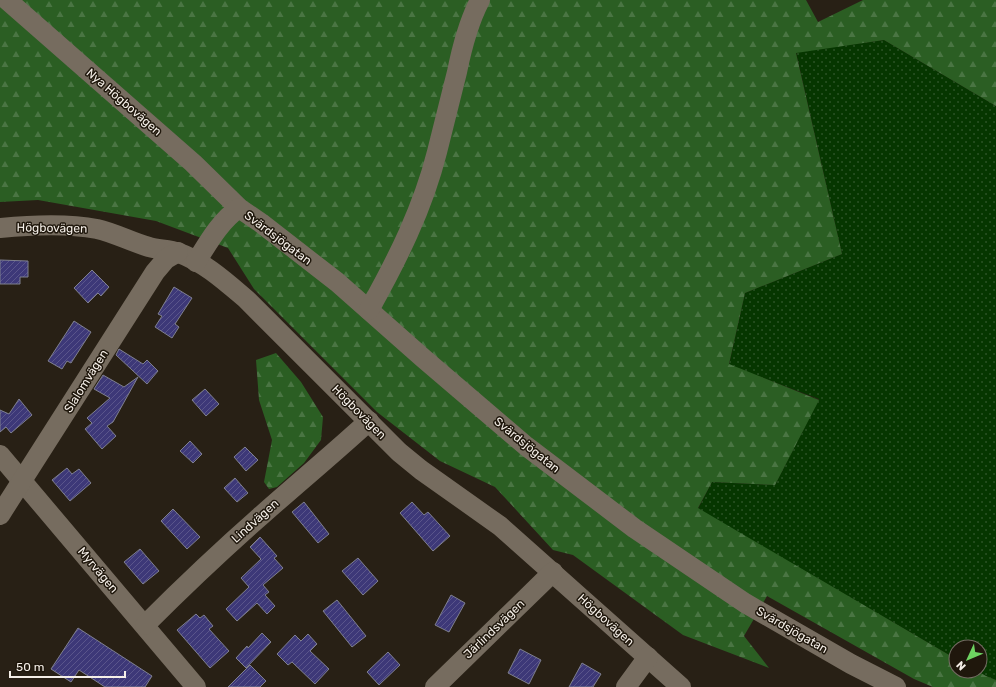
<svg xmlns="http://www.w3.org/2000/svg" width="996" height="687" viewBox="0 0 996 687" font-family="Rubik,sans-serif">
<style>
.grass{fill:url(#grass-dots)}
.forest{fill:url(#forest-firs)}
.building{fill:url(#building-hatch);stroke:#7f808f}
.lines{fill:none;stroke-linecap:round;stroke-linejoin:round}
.minor{stroke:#766c5f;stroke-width:20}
.labels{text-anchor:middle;stroke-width:3;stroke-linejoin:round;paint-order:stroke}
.street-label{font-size:12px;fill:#f5efe8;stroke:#1f170c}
</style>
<defs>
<pattern id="grass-dots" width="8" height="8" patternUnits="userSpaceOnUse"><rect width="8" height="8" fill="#063600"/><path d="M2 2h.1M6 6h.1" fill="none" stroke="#2b5325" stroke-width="1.8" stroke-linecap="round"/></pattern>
<pattern id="forest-firs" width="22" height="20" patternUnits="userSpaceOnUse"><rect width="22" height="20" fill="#2b5e23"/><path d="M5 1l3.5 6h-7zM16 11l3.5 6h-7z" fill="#4a7543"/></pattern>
<pattern id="building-hatch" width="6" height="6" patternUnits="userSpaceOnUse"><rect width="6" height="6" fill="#3d3878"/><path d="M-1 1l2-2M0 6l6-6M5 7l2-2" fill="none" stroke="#5a558b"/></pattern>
</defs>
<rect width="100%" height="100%" fill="#282015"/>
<path class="grass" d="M884,40L996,106V680L986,676L977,671H980V647H956V659L698,509L712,482L775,485L819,399L729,365L745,293L842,254L796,52Z"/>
<g class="forest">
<path d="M0,0H806L818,22L863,0H996V106L884,40L796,53L842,254L745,293L729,364L819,400L775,485L712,482L698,508L956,659V671H977L986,676L996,680V687H933L914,679L767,596L744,636L769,668L683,635L573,555L553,550L495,487L440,461L377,412L254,289L228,248L156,221L38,200L0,202Z"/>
<path d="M276,353L301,382L323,417L321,440L304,463L277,487L269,489L264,482L272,440L259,400L256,360Z"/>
</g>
<g class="building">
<path d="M0,260L28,261V277H20V284H0Z"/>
<path d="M92,270L109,287L101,296L98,293L88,303L74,288Z"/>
<path d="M174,287L192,298L175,324L179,327L172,338L155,327L162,316L158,314Z"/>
<path d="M74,321L91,332L71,363L67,361L62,369L48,361Z"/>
<path d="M119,349L143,364L147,360L158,371L147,384L116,355Z"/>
<path d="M103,375L124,387L138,377L113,422L107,426L116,436L102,449L85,429L92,423L87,418L110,398L94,389Z"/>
<path d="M205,389L219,404L206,416L192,400Z"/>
<path d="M19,399L32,415L11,433L6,427L0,432V410L9,414Z"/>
<path d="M190,441L202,454L193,463L180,451Z"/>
<path d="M245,447L258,460L246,471L234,457Z"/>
<path d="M67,468L72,474L79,469L91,483L70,501L52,480Z"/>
<path d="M235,478L248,493L237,502L224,488Z"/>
<path d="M304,502L329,534L318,543L292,512Z"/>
<path d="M412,502L424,515L428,512L450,536L433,551L400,513Z"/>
<path d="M173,509L200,537L187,549L161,521Z"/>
<path d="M260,537L277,556L274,558L283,568L263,585L269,592L265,595L275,606L267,614L257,603L237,621L226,609L249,587L241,578L261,559L250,547Z"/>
<path d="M140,549L159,571L143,584L124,562Z"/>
<path d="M358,558L378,581L363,595L342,571Z"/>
<path d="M451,595L465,603L449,632L435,625Z"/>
<path d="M337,600L366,636L352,647L323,611Z"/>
<path d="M196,614L200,618L204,615L213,626L209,629L229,651L210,668L177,630Z"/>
<path d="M78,628L152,676L145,687H105L79,670L71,682L51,669Z"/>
<path d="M262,633L271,642L246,668L236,658L247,646L248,648Z"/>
<path d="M308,634L317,644L310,651L329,669L315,684L292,662L288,665L277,654L295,635L301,641Z"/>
<path d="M520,649L541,660L529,684L508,673Z"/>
<path d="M388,652L400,665L379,685L367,672Z"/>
<path d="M582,663L601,674L593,687H569Z"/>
<path d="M250,665L266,681L260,687H228Z"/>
</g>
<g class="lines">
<g class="minor">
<path d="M7,0L193,163L239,208L261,223L337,282L423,358L526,446L634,528L745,603L851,664L896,687"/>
<path d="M0,228C31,225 66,223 97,229C115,233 131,242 149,247C158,250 169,249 179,253C204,262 226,282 246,299L399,452L421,470L500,526L681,687"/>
<path d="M196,262C208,243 220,221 239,208"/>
<path d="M369,310C397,260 423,208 437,152C444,125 450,99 457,72C462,47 468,23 480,0"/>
<path d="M0,455L196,687"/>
<path d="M0,515L155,272L166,259L178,252"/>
<path d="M145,625C183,587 222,550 263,514C298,483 334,453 369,421"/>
<path d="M435,687L553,572"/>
<path d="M626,687L648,657"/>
</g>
</g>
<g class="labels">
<g class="street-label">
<text transform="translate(124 102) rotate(41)" y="4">Nya Högbovägen</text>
<text transform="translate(52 228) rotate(1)" y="4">Högbovägen</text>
<text transform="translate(278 238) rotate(37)" y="4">Svärdsjögatan</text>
<text transform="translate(86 381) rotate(-58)" y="4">Slalomvägen</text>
<text transform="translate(359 412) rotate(45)" y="4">Högbovägen</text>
<text transform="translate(527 445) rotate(39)" y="4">Svärdsjögatan</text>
<text transform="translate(255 521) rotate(-42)" y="4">Lindvägen</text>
<text transform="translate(98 570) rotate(50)" y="4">Myrvägen</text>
<text transform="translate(606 620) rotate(42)" y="4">Högbovägen</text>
<text transform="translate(494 629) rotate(-44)" y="4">Järlindsvägen</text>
<text transform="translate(792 630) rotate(30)" y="4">Svärdsjögatan</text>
</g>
</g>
<g transform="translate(968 659) rotate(226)"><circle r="19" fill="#1f170c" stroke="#756d64"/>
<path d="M0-3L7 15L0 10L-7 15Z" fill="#6ed361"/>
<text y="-6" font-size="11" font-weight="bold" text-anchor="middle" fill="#f5efe8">N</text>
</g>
<path d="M10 671v6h115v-6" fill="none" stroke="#f5efe8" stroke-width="2"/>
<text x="16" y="671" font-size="12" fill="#f5efe8" stroke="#1f170c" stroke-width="3" paint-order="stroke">50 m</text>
</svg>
